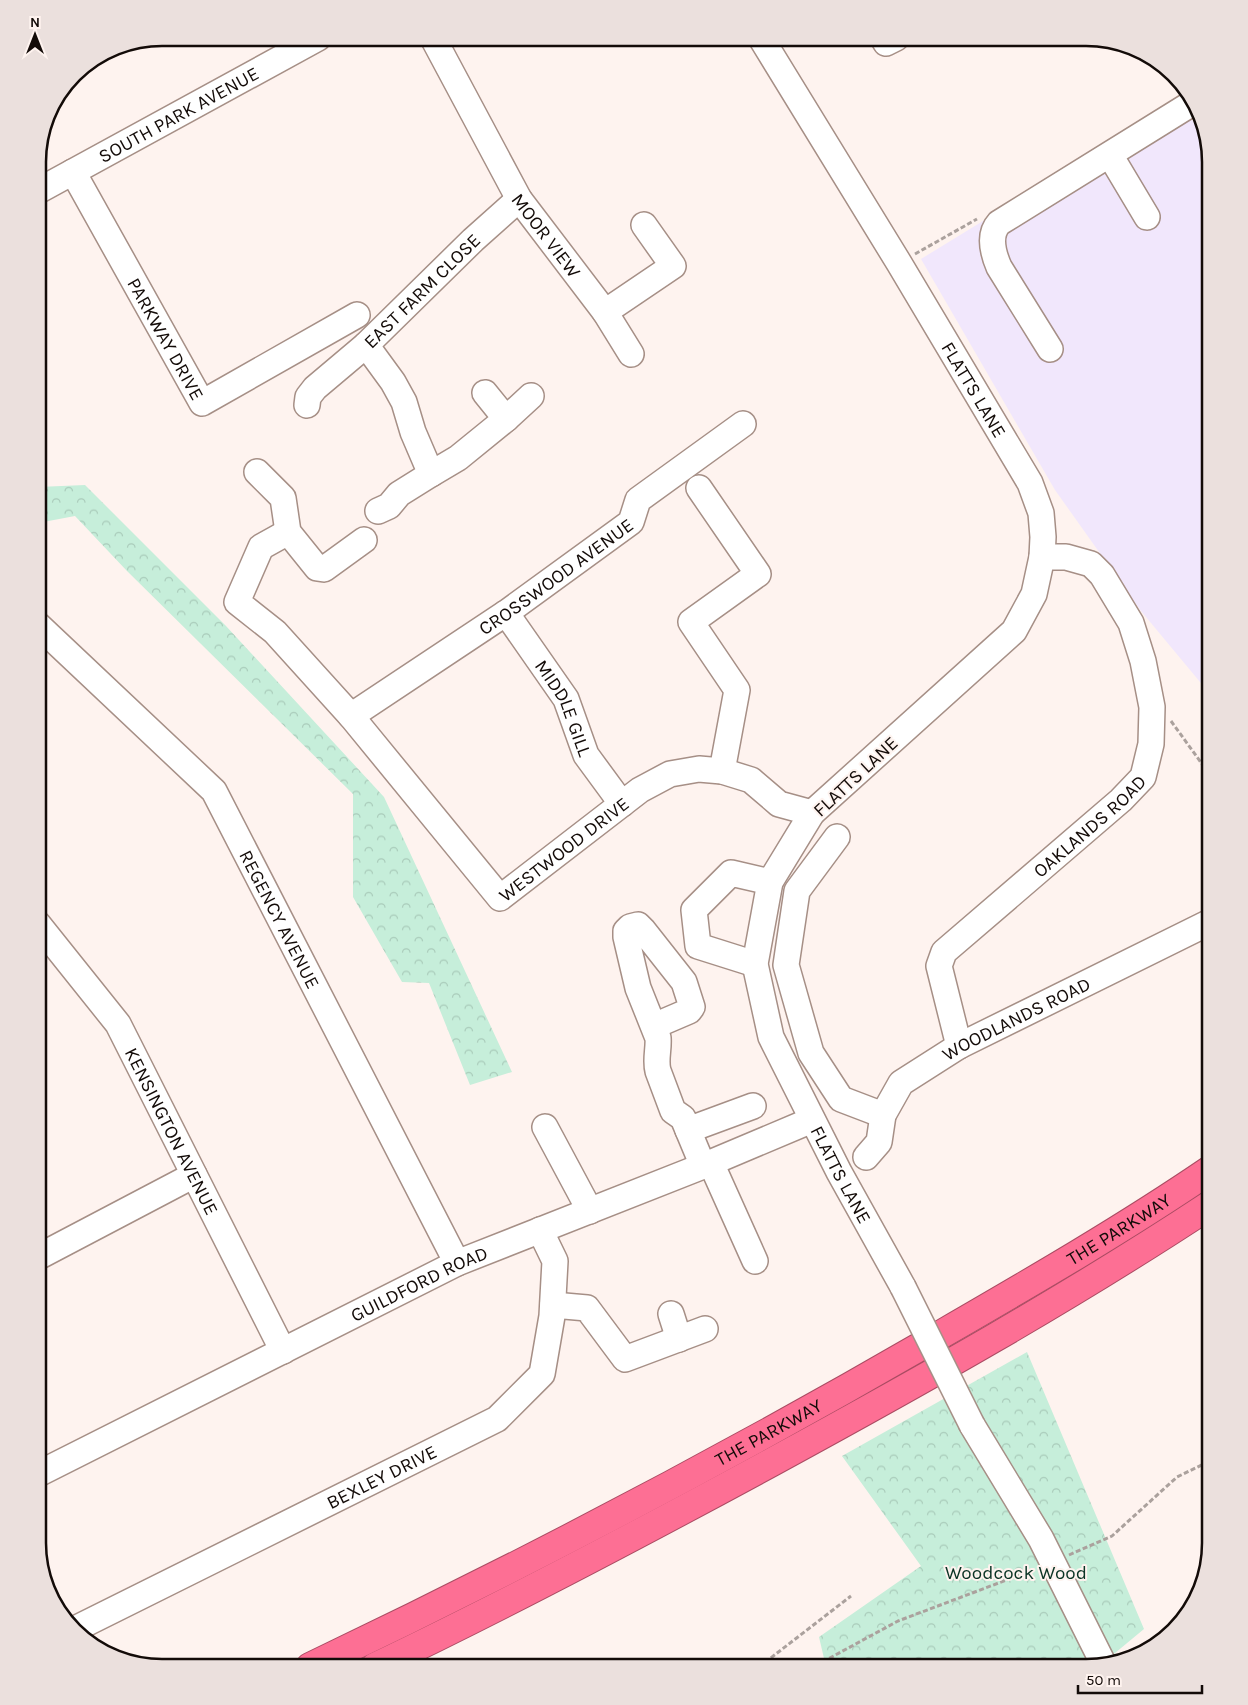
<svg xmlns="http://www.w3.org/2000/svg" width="1248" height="1705" viewBox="0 0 1248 1705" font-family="Karla,sans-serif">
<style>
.education{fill:#f1e7fc}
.forest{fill:url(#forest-crowns)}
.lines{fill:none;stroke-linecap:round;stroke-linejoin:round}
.minor-casing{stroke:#a68f86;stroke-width:28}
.highway-casing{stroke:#ab4c63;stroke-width:30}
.path{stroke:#aba19d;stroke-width:3;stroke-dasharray:5 2.5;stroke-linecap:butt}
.minor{stroke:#fff;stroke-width:25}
.highway{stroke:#fd6f94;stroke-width:28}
.minor-bridge-casing{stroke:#a68f86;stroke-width:28;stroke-linecap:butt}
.minor-bridge{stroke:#fff;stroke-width:25}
.labels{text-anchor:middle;stroke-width:4;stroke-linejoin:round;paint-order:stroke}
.street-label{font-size:19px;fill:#130b08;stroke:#fef3ef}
.park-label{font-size:19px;fill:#0a3324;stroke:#fef3ef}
.rim{fill:none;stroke:#130b08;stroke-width:2.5}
</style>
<defs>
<pattern id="forest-crowns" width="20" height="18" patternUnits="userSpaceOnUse" patternTransform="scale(1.25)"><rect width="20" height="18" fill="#c6eeda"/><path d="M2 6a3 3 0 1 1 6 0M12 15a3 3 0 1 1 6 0" fill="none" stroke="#a9cbba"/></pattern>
</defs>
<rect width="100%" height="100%" fill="#fef3ef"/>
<path class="education" d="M1180,100L1206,143L1210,162V694L1141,611L1055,490L921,259Z"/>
<g class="forest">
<path d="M85,485L226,626L384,797L512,1072L470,1085L429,983L402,982L353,897V794L127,571L75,516L38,523V487Z"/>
<path d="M1027,1352L1144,1629L1103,1663L1086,1667H826L819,1637L921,1566L842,1456Z"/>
</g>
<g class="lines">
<g class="minor-casing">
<g id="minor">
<path id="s1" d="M433,38L519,199L605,312L673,266L644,225"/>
<path id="s2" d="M761,38L899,263L1030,483L1041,513L1043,537L1042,557L1034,594L1014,631L812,813L770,882L755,964L771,1037L839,1172L903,1287"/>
<path d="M883,38L886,43L896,38"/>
<path d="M1110,155L1147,217"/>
<path id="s3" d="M73,172L202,403L357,315"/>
<path id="s4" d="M38,191L318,38"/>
<path d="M605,312L631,354"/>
<path d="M1050,349L999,267C993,253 988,235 999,223L1194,102"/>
<path d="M307,405L308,397L315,388L366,345"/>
<path d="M506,419L531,396"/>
<path d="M257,472L283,498L288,532L317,568L324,569L364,540"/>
<path d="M431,474L458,458L506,419L485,393"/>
<path d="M699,488L758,574L691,622L737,690L722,771"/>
<path id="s5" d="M378,511L389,506L399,494L431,474L413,432L404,402L393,382L366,345L473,240L519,199"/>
<path id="s6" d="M288,532L261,547L237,602L275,632L351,716L500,898L640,790L670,774L699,769L722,771L751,780L779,804L812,813"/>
<path id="s7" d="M506,613L566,699L586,755L622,804"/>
<path id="s8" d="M38,625L214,791L457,1263"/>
<path id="s9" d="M351,716L506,613L631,522L638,500L743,424"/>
<path d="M837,837L797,891L786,965L811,1053L841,1099L883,1115"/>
<path id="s10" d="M38,924L118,1024L283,1351"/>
<path d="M755,964L698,946L694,910L731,873L770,882"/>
<path d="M654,1026L689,1011L692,1007L684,982L643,930L638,925L630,927L626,931V937L638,988L658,1038C659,1049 655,1060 658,1071L673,1111L683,1118L703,1166"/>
<path id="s11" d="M959,1046L939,966L944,952L1121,800L1143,777L1151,744L1152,707L1143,661L1131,623L1102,575L1091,564L1066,557H1042"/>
<path d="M545,1127L590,1211"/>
<path d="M688,1130L753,1106"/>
<path id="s12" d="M866,1157L879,1142L883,1115L901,1083L959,1046L1210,922"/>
<path d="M711,1163L755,1261"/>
<path d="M38,1257L194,1175"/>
<path d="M553,1305L587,1308L625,1359L705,1329"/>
<path d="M671,1314L679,1339"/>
<path d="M972,1425L1041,1539L1103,1663"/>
<path id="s13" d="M38,1474L457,1263L703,1166L812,1120"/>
<path id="s14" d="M77,1628L497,1419L542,1374L552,1316L555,1261L540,1230"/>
</g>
</g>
<g class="highway-casing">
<g id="highway">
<path id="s15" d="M310,1667C520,1567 726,1459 928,1342C1023,1287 1119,1232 1210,1170"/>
<path d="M375,1667C509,1603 641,1533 772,1462C921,1381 1069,1298 1210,1205"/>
</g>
</g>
<g class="path">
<path d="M1170,76L1179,88"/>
<path d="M915,254L977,219"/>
<path d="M1171,721L1210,775"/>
<path d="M1069,1555L1112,1536L1177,1477L1210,1461"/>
<path d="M759,1667L851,1596"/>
<path d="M817,1667L828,1659L898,1621L1033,1570"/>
</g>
<use href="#minor" class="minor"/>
<use href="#highway" class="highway"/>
<g class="minor-bridge-casing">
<path id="minor-bridge" d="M903,1287L972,1425"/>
</g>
<use href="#minor-bridge" class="minor-bridge"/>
</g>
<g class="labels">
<g class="street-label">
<text dy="7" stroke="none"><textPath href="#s4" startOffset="160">SOUTH PARK AVENUE</textPath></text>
<text dy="7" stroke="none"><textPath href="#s1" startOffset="228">MOOR VIEW</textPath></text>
<text dy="7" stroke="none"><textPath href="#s5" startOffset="289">EAST FARM CLOSE</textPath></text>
<text dy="7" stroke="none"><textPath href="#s3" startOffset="191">PARKWAY DRIVE</textPath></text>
<text dy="7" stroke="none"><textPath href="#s2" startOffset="411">FLATTS LANE</textPath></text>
<text dy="7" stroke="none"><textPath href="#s9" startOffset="248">CROSSWOOD AVENUE</textPath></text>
<text dy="7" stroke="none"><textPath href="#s7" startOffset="112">MIDDLE GILL</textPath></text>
<text transform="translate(855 776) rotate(-43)" y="7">FLATTS LANE</text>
<text dy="7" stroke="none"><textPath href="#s11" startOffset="290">OAKLANDS ROAD</textPath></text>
<text dy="7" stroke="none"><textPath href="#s6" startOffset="568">WESTWOOD DRIVE</textPath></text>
<text dy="7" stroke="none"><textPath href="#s8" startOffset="386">REGENCY AVENUE</textPath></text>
<text dy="7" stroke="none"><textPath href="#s12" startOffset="216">WOODLANDS ROAD</textPath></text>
<text dy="7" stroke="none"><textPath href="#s10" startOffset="248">KENSINGTON AVENUE</textPath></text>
<text dy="7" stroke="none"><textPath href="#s2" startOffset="1341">FLATTS LANE</textPath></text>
<text dy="7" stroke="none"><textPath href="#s15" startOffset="920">THE PARKWAY</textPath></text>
<text dy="7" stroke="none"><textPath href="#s13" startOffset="426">GUILDFORD ROAD</textPath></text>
<text dy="7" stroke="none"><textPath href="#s15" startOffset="515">THE PARKWAY</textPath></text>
<text dy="7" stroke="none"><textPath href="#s14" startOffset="340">BEXLEY DRIVE</textPath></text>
</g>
<g class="park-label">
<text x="1016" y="1579">Woodcock Wood</text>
</g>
</g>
<path d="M0 0H1248V1705H0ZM162 46H1086A116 116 0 0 1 1202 162V1543A116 116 0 0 1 1086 1659H162A116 116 0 0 1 46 1543V162A116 116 0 0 1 162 46Z" fill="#ebe0dd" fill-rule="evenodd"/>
<path class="rim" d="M162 46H1086A116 116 0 0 1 1202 162V1543A116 116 0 0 1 1086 1659H162A116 116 0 0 1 46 1543V162A116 116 0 0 1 162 46Z"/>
<g transform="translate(35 35)" stroke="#fef3ef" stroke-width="4" paint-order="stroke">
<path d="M0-4L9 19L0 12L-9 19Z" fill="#130b08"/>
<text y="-8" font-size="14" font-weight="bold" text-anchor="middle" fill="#130b08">N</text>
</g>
<path d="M1078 1685v8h124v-8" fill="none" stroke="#130b08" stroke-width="2.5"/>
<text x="1086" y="1685" font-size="15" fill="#130b08" stroke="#fef3ef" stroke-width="4" paint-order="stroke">50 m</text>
</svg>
